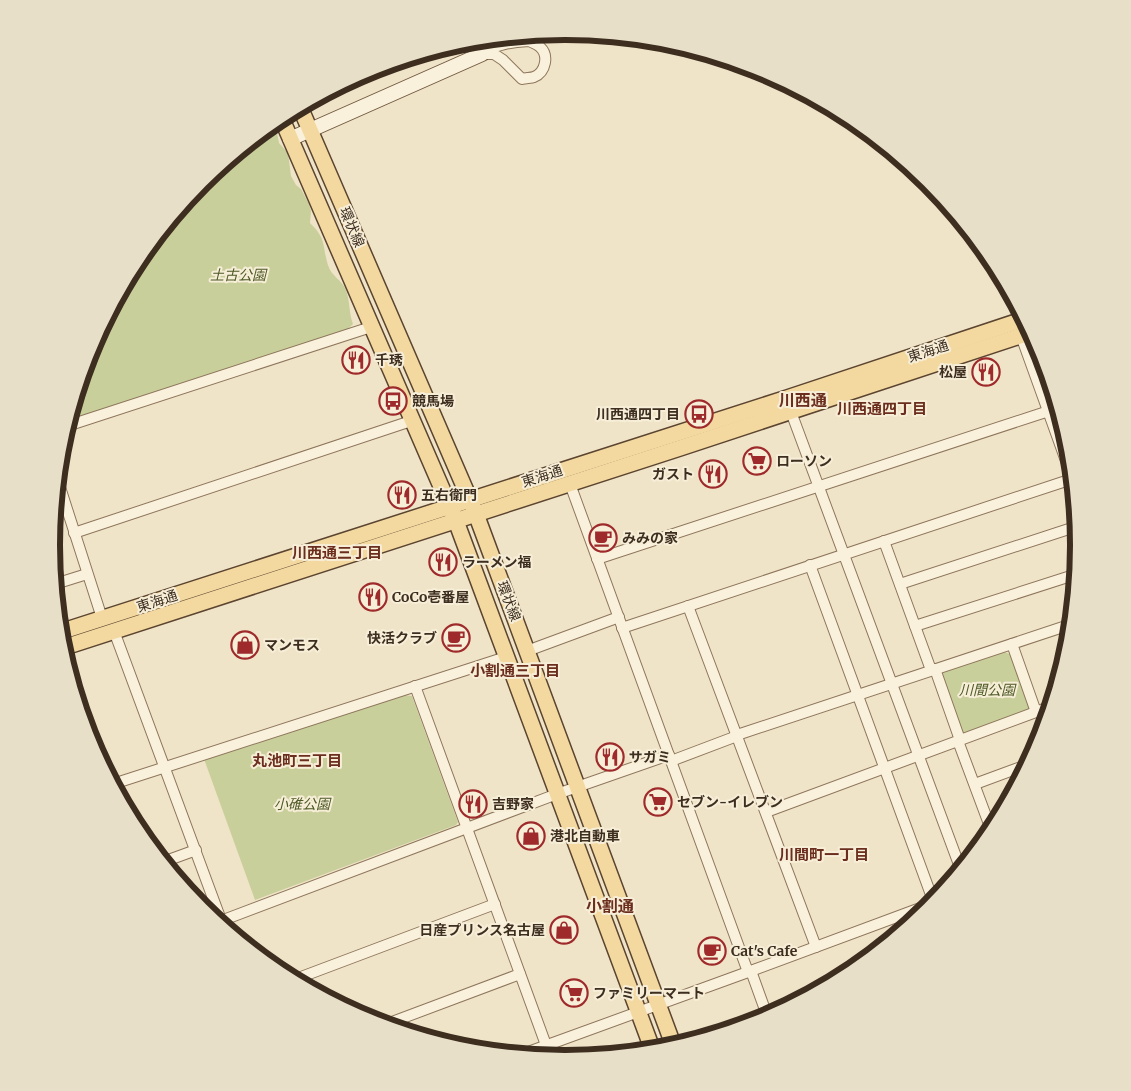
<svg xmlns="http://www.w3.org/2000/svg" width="1131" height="1091" viewBox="0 0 1131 1091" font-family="Merriweather,'Noto Sans JP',serif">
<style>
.green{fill:#c9cf9b}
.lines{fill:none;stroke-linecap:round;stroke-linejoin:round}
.street-casing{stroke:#8d765c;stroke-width:12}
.secondary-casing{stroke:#6f573f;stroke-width:16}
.primary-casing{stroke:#5b4430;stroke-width:18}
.street{stroke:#faf1dc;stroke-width:10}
.secondary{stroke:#faf1dc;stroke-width:14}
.primary{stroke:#f3d9a0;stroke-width:15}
.labels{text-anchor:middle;stroke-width:4;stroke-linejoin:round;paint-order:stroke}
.street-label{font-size:14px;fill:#3d2e20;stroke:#f7eed8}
.park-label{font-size:14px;font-style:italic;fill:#4d5a26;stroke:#f7eed8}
.poi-label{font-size:14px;font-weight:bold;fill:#3d2e20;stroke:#f7eed8;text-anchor:start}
.neighbourhood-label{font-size:15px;font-weight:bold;fill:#6b2e1e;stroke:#f7eed8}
.quarter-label{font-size:16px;font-weight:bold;fill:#6b2e1e;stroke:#f7eed8}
.rim{fill:none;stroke:#3d2e20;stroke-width:6}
</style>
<rect width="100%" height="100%" fill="#f0e4c8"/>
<g class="green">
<path d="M272,124L277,133L279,143L288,153L291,176L296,185L301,189L309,204L311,211L310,223C327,239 322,246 328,265C331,276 342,280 346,290C350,301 349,314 353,324L348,329L347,333L216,375H209L68,421L91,348L138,260L202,182Z"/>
<path d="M1002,651L1012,655L1029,706L1028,710L964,733L961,732L941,675L943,671Z"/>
<path d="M403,695L412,696L458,822L456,825L255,900L204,759Z"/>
</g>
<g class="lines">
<g class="street-casing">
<g id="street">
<path d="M529,41C533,43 537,44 540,47C549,55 546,72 534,77C531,78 526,78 522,79L503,60L494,54H482C495,44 513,42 529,41Z"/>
<path d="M1021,336L1074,483"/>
<path d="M791,412L961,870"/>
<path d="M67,426L371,327"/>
<path d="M58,481L102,618"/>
<path d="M570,484L748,972L934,903L810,565"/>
<path d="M74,533L411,421"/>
<path d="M884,541L931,670"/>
<path d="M597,559L1058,408"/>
<path d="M55,584L87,574"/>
<path d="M900,584L1078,526"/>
<path d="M688,606L816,947"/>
<path d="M915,626L1077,574"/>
<path d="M622,628L1072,479"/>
<path d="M114,631L224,928"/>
<path d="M1012,644L1036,712"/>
<path d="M527,651L619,617"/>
<path d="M935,669L960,740"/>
<path d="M415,686L546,1045"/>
<path d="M737,735L1072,624"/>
<path d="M958,741L992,832"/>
<path d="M671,761L737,736"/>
<path d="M113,784L506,657"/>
<path d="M975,784L1029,764"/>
<path d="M766,812L1052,706"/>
<path d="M163,862L196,850"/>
<path d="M218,922L557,794L669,755"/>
<path d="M751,971L768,1018"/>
<path d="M293,980L495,904"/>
<path d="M384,1025L520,974"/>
<path d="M520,1055L748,972"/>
</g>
</g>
<g class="secondary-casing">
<path id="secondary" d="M290,139L482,54"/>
</g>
<g class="primary-casing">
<g id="primary">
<path d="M300,107L476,514L674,1047"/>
<path d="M281,117L456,521L653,1051"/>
<path d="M60,632L787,398L1025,319"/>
<path d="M62,648L680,448L1032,332"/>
</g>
</g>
<use href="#street" class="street"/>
<use href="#secondary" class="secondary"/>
<use href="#primary" class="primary"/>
</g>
<defs>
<g id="restaurant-ring" transform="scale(1.4375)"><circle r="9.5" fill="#f7eed8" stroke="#9e2a2b" stroke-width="1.5"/><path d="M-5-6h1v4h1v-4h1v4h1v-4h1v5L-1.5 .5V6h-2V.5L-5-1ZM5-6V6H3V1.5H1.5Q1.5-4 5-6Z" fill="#9e2a2b"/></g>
<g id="bus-ring" transform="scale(1.4375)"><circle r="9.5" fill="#f7eed8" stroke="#9e2a2b" stroke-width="1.5"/><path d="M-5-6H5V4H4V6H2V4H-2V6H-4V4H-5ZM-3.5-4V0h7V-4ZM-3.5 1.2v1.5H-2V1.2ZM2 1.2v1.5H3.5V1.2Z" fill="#9e2a2b"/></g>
<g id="supermarket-ring" transform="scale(1.4375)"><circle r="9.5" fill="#f7eed8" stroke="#9e2a2b" stroke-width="1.5"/><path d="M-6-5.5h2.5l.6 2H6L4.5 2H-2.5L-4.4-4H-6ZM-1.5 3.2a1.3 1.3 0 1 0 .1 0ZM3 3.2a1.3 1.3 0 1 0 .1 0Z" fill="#9e2a2b"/></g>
<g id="cafe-ring" transform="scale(1.4375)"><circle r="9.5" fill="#f7eed8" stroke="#9e2a2b" stroke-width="1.5"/><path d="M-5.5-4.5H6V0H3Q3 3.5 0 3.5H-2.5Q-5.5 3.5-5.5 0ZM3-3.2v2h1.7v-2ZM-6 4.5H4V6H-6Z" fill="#9e2a2b"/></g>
<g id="shop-ring" transform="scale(1.4375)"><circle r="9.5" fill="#f7eed8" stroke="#9e2a2b" stroke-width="1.5"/><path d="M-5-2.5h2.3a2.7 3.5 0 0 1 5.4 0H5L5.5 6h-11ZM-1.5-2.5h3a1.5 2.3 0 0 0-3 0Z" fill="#9e2a2b"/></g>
</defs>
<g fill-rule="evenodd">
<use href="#restaurant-ring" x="356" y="360"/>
<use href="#restaurant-ring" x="986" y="372"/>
<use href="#bus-ring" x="393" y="401"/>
<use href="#bus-ring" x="699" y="414"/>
<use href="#supermarket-ring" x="757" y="461"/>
<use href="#restaurant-ring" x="713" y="474"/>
<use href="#restaurant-ring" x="402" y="495"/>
<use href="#cafe-ring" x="603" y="538"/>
<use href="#restaurant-ring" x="443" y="562"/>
<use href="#restaurant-ring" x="373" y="597"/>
<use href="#cafe-ring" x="456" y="638"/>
<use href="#shop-ring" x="245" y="645"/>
<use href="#restaurant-ring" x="610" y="757"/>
<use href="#supermarket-ring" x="658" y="802"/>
<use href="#restaurant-ring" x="473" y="804"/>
<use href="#shop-ring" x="531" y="836"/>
<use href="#shop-ring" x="564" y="930"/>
<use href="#cafe-ring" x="712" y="951"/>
<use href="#supermarket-ring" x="574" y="993"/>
</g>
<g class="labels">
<g class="street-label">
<text transform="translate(352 227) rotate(67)" y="5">環状線</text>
<text transform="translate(928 351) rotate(-18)" y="5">東海通</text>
<text transform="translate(542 476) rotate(-18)" y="5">東海通</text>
<text transform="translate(157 601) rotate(-18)" y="5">東海通</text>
<text transform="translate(509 601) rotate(69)" y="5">環状線</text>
</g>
<g class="park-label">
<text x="238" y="280">土古公園</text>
<text x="987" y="695">川間公園</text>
<text x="302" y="809">小碓公園</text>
</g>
<g class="poi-label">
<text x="375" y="365">千琇</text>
<text x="967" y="377" text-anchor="end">松屋</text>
<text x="412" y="406">競馬場</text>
<text x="680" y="419" text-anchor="end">川西通四丁目</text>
<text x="776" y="466">ローソン</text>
<text x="694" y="479" text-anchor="end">ガスト</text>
<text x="421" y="500">五右衛門</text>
<text x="622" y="543">みみの家</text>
<text x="462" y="567">ラーメン福</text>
<text x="392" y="602">CoCo壱番屋</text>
<text x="437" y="643" text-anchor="end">快活クラブ</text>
<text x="264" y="650">マンモス</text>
<text x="629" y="762">サガミ</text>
<text x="677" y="807">セブン-イレブン</text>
<text x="492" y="809">吉野家</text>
<text x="550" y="841">港北自動車</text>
<text x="545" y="935" text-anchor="end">日産プリンス名古屋</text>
<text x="731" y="956">Cat's Cafe</text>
<text x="593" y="998">ファミリーマート</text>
</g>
<g class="neighbourhood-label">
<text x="882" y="414">川西通四丁目</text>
<text x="337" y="558">川西通三丁目</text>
<text x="515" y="676">小割通三丁目</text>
<text x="297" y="766">丸池町三丁目</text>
<text x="824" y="860">川間町一丁目</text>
</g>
<g class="quarter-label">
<text x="803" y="406">川西通</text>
<text x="610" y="912">小割通</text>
</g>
</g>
<path d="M0 0H1131V1091H0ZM60 545a505 505 0 1 1 1010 0a505 505 0 1 1-1010 0Z" fill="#e8dfc9" fill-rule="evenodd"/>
<path class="rim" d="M60 545a505 505 0 1 1 1010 0a505 505 0 1 1-1010 0Z"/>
</svg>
